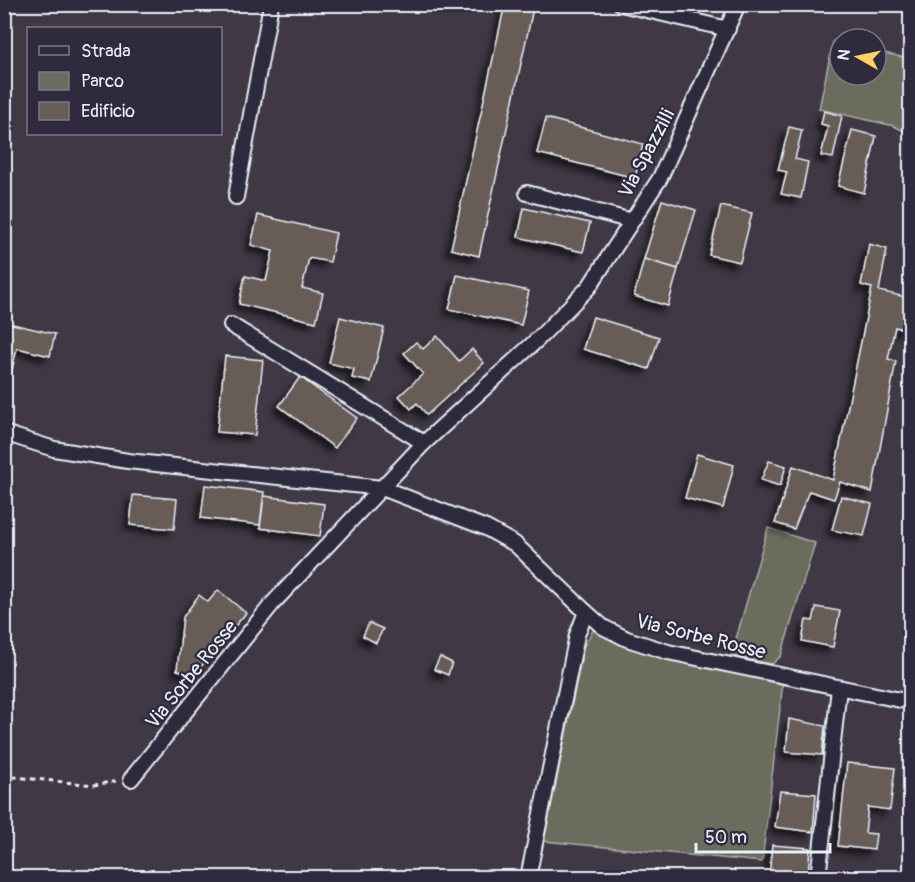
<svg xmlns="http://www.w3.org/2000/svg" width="915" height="882" viewBox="0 0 915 882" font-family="Pangolin,sans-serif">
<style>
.green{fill:#6b6c5d;stroke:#aaaeaa;stroke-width:1.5}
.building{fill:#685c57;stroke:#e8f1f8;stroke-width:1.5;filter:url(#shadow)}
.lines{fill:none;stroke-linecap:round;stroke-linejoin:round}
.street-casing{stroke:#e8f1f8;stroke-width:18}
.path{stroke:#e8f1f8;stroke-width:3;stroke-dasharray:4.5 4.5;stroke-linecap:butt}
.street{stroke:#2f2a3d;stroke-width:14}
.labels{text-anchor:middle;stroke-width:4.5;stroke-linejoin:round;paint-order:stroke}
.street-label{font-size:20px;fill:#e8f1f8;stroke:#2f2a3d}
</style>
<defs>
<filter id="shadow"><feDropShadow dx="-5.5" dy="5.5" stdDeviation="3" flood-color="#0009"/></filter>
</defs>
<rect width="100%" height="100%" fill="#403945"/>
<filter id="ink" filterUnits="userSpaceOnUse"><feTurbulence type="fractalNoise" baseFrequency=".0167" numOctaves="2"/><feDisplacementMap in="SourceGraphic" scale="12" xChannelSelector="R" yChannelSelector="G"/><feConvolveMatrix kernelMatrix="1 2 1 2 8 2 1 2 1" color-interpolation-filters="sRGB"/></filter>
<g filter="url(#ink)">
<g class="green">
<path d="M833,41L840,42V75H876V51L910,59V134L894,126L819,109Z"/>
<path d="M768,528L815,543L781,656L772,664L731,656Z"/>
<path d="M593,630L630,648L783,682L762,862L544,841L584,646Z"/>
</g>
<g class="building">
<path d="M505,4H534L479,256L451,249Z"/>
<path d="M824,111L842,116L833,158L821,156L828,126L821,124Z"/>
<path d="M546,118L643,144L635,178L537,153Z"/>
<path d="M789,127L802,130L795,159L808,162L801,198L781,194L787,172L778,170Z"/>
<path d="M852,130L876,136L864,193L838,186Z"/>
<path d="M662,200L696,210L678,269L644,259Z"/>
<path d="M721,206L752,213L740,262L709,255Z"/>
<path d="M524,208L590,223L583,252L518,237Z"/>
<path d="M258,215L336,233L330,262L309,258L302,288L323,293L316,322L239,304L245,276L266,281L273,251L251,245Z"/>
<path d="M869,244L887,249L879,291L910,298L908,330L895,327L888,359L896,361L872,492L840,482L834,499L809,491L794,529L775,523L793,466L833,480L872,288L861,285Z"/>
<path d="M644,259L678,269L668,306L634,296Z"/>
<path d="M457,275L529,291L521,325L449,309Z"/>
<path d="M340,317L384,328L371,382L352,378L354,369L329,363Z"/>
<path d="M593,317L659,337L649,369L583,349Z"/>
<path d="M4,322L55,334L50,356L17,348L9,383L4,381Z"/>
<path d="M437,336L459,361L472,349L484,363L427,415L417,403L411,409L399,396L423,374L404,353L416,342L423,349Z"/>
<path d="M225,356L263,360L255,435L217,432Z"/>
<path d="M300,377L357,418L335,448L279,406Z"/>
<path d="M697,454L734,465L723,508L685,498Z"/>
<path d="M769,461L786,466L780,486L761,480Z"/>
<path d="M205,485L264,492L260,525L201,518Z"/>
<path d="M133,495L177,499L174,529L130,525Z"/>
<path d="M264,496L324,504L320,536L260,528Z"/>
<path d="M841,496L872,504L864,536L832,530Z"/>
<path d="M218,590L246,613L194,675L177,670L183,617L199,595L208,602Z"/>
<path d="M816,607L840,611L833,647L802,641L806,620L813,621Z"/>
<path d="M369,623L383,629L376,643L363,636Z"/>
<path d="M440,657L452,663L448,675L434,669Z"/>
<path d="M789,719L825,726L822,755L786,752Z"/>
<path d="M847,763L895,768L890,810L868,807L865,833L876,834L874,850L838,846Z"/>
<path d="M780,791L816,794L813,832L775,827Z"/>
<path d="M772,845L810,848L808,876L769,878Z"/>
</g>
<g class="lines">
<g class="street-casing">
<g id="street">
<path d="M621,4L728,29"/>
<path d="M527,193L632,221"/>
<path d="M236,197L271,4"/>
<path d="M231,325L424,443"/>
<path d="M4,433L54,449L128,461L382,488L486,528L515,544L586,612L603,627L627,639L668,652L910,702"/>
<path d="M131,779L273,603L424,443L537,340L589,287L660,178L738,4"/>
<path d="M528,878L577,635L586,612"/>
<path d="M818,878L839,688"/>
</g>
</g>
<path class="path" d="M4,776L94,785L117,781"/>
<use href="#street" class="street"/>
</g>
</g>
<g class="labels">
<g class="street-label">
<text transform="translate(646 153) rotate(-62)" y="7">Via Spazzilli</text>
<text transform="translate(701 636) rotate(14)" y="7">Via Sorbe Rosse</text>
<text transform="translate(191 674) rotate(-51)" y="7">Via Sorbe Rosse</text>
</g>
</g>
<rect width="915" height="882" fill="none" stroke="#2f2a3d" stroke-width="24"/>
<rect x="12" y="12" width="891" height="858" fill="none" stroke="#e8f1f8" stroke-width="2" filter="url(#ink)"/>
<rect x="27" y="27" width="195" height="108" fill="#2f2a3d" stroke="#797a88" stroke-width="1.5"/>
<rect x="39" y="46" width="30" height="9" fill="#2f2a3d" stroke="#797a88" stroke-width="1.5"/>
<text x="81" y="57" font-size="18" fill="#e8f1f8">Strada</text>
<rect x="39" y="72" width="30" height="18" fill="#6b6c5d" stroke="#797a88" stroke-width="1.5"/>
<text x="81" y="87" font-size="18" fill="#e8f1f8">Parco</text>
<rect x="39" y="102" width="30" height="18" fill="#685c57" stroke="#797a88" stroke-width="1.5"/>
<text x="81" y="117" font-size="18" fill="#e8f1f8">Edificio</text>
<g transform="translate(858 57) rotate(279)"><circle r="28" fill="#2f2a3d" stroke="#797a88" stroke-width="1.5"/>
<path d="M0-4.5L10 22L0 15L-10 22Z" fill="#ffd166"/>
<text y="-9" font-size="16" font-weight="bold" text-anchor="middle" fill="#e8f1f8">N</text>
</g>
<path d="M696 843v9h134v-9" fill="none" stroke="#e8f1f8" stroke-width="3"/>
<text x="705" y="843" font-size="18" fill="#e8f1f8" stroke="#2f2a3d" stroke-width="4.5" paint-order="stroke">50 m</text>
</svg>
